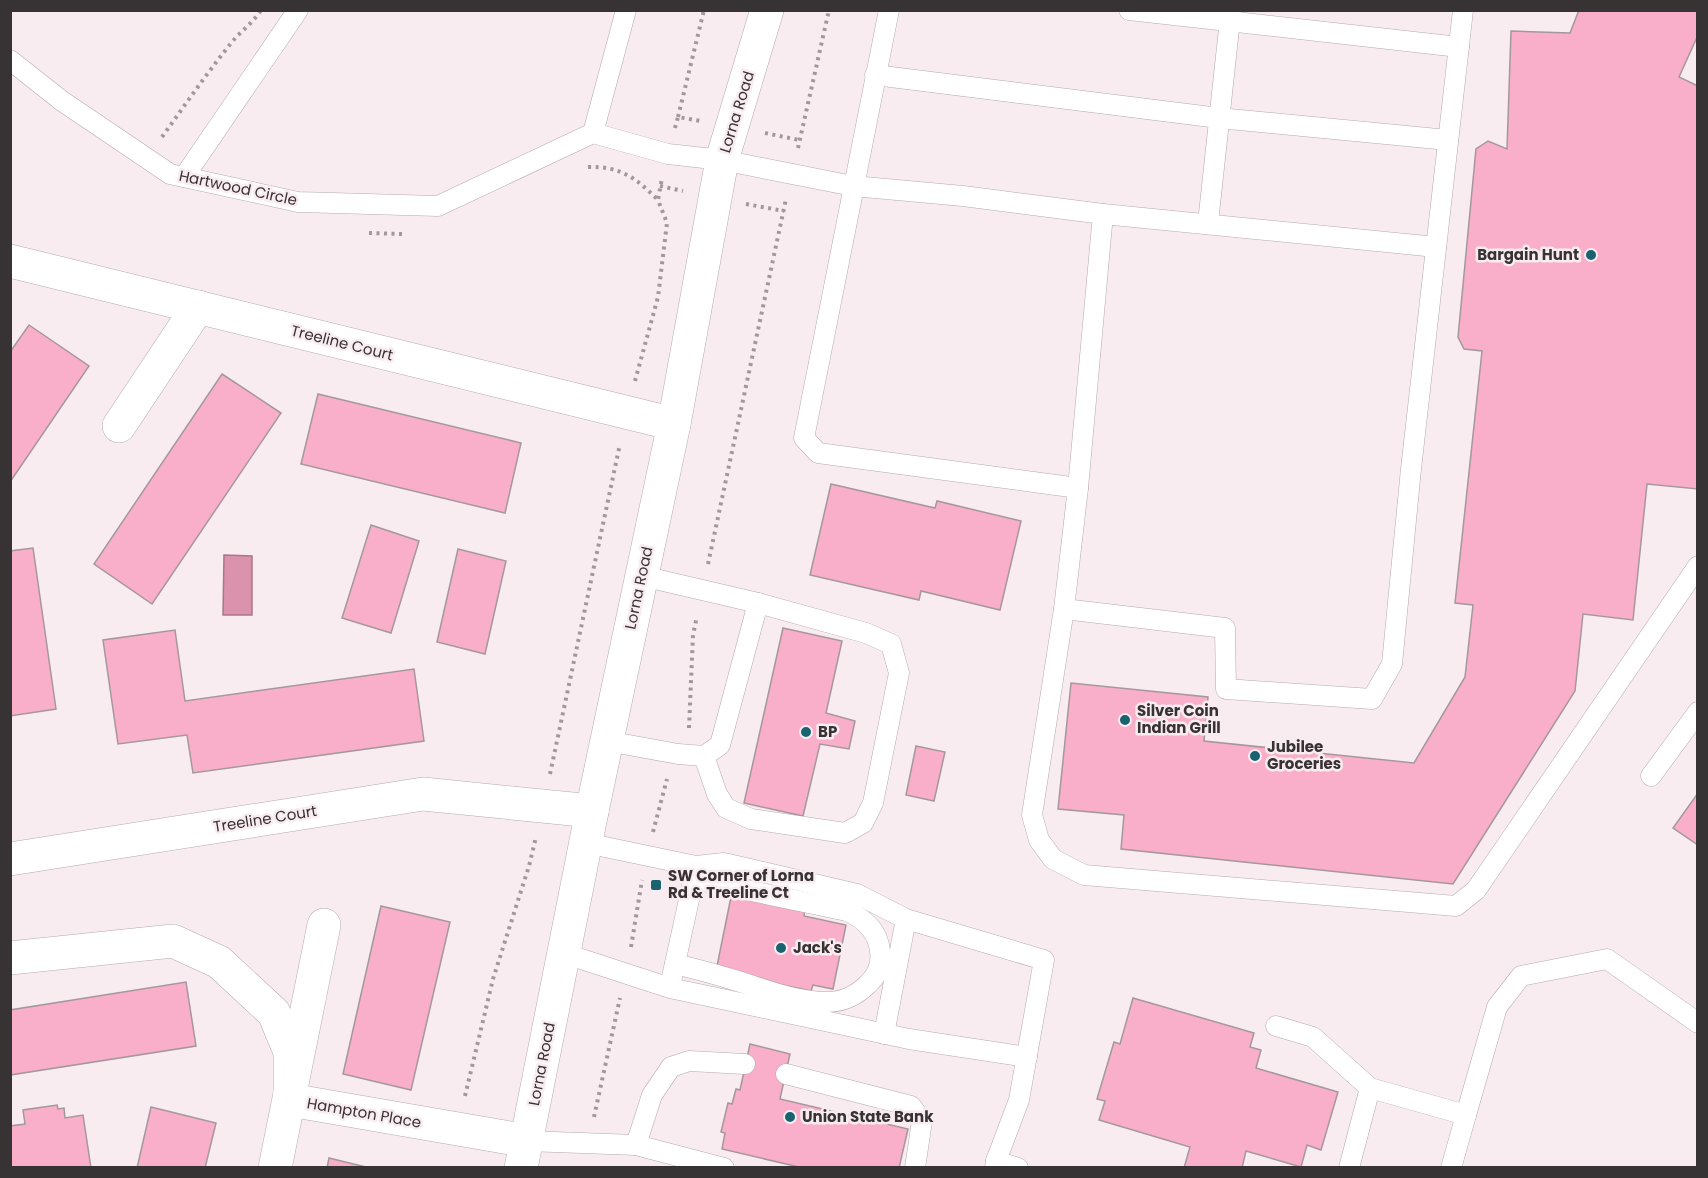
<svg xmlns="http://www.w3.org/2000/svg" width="1708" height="1178" viewBox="0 0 1708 1178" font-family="Poppins,sans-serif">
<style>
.water{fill:#db92ac;stroke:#aa7588;stroke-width:1.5}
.building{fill:#f9aec9;stroke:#a4989c;stroke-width:1.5}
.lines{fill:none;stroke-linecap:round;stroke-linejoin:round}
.service-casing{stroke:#b5a9ac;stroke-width:21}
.minor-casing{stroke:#b5a9ac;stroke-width:34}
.tertiary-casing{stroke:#b5a9ac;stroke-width:34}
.path{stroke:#a1989b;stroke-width:4;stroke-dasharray:3 4.5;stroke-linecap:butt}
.service{stroke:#fff;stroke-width:20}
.minor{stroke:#fff;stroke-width:33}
.tertiary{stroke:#fff;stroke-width:33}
.poi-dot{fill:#196270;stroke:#f9ecf0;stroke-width:2}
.labels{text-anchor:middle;stroke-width:5;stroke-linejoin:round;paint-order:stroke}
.street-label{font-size:15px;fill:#373234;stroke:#f9ecf0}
.poi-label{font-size:15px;font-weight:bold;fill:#373234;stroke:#f9ecf0;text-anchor:start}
</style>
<rect width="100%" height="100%" fill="#f9ecf0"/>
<path class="water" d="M224,555L252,556V615H223Z"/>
<g class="building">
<path d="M1579,10H1698V35L1679,77L1698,86V489L1647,484L1633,620L1583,614L1575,691L1453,884L1121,849L1124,815L1058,809L1071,683L1208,697L1204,741L1414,763L1465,677L1473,605L1455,603L1482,351L1464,349L1458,337L1476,149L1488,141L1507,149L1511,31L1570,33Z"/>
<path d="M29,325L89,366L10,482V352Z"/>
<path d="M222,374L281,413L152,604L94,564Z"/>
<path d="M318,394L521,443L505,513L301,464Z"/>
<path d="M831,484L935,508L937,501L1021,521L1000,610L921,591L919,600L810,575Z"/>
<path d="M371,525L419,541L391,633L342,618Z"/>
<path d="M33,548L56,709L10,716V551Z"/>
<path d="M458,549L506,561L485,654L437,642Z"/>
<path d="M783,628L842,641L826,713L855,721L849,749L820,744L803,816L744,803Z"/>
<path d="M175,630L185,701L414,669L424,741L193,773L187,735L118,744L103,640Z"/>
<path d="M916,746L945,752L934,801L906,795Z"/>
<path d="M1698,793V845L1673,828Z"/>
<path d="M732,892L805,908L804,916L846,925L833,989L813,985L811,991L716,971Z"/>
<path d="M381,906L450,922L411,1090L343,1074Z"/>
<path d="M186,982L196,1046L10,1075V1010Z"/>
<path d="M1133,998L1254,1033L1250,1047L1261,1050L1256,1068L1338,1092L1321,1150L1307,1145L1301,1167L1246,1151L1242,1168H1184L1190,1147L1099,1120L1105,1101L1097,1099L1114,1042L1120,1044Z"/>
<path d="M750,1044L790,1054L780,1099L908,1129L899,1168H803L722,1149L725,1133L721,1132L728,1103L732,1104L736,1089L740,1090Z"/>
<path d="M57,1105L58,1109L64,1108L65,1118L83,1115L91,1168H11L10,1126L25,1124L23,1110Z"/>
<path d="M151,1107L216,1123L205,1168H137Z"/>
<path d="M329,1158L370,1168H327Z"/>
</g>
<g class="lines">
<g class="service-casing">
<g id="service">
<path d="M889,10L804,438L818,453L1078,488"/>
<path d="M1129,10L1459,47"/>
<path d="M10,60L62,101L170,174L298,202L438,206L593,133L668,154L722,160L853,186L963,196L1103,214L1078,488L1064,609L1225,628L1226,689L1372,699L1392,664L1411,469L1463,10"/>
<path d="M875,75L1219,118L1448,140"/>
<path d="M593,133L626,10"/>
<path d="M184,177L298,10"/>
<path d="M1103,214L1436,247"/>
<path d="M1208,223L1231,10"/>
<path d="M1064,609L1032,815L1039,840L1053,859L1084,875L1456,906L1476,890L1698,566"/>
<path d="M607,741L678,754L704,756L720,745L758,603L642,576"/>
<path d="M704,756L717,794L726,808L751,819L845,833L863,823L873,803L899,673L891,644L866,633L758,603"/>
<path d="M1651,776L1698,712"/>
<path d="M586,843L696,866L724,863L857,894L906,919L1044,960L1019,1100L996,1161"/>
<path d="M563,953L670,988L909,1039L1027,1057"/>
<path d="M675,964C691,968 708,972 724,977C757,986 792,1002 827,1002C843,1002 857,995 868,984C878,975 882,964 880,951C878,931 865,919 847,911L694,879"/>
<path d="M672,977L696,868"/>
<path d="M1276,1026L1313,1037L1370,1088L1349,1168"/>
<path d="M884,1034L906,919"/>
<path d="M786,1074L911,1106L922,1121L915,1168"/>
<path d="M1370,1088L1466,1115L1497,1007L1521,976L1607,959L1698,1023"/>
<path d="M527,1141L636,1145L724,1168"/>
<path d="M636,1145L652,1095L671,1067L689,1061L745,1064"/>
<path d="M995,1168L996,1161L1018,1168"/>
<path d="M1451,1168L1466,1115"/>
</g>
</g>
<g class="minor-casing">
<g id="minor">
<path d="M10,261L674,424"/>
<path d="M119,426L198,307"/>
<path d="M10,859L423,794L592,811"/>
<path d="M10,958L173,941L219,962L274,1013L290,1052V1100L527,1141"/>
<path d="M275,1168L324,925"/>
</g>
</g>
<g class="tertiary-casing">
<path id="tertiary" d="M521,1168L592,811L674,424L722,160L767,10"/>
</g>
<g class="path">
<path d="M678,117L704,10"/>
<path d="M675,128L678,117L701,121"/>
<path d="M765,133L799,140"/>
<path d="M162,137C185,105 207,73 232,42C241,31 253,23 261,10"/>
<path d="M798,148L829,10"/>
<path d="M588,167C620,166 636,178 657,199"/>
<path d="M660,186L683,191"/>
<path d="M746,204L784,211"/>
<path d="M369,233L403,234"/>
<path d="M635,381L658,297L667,223L658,200L662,178"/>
<path d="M708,564L786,199"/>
<path d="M689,728L693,635L697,616"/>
<path d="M550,774L620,444"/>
<path d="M653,832L667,779"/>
<path d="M631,947L642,880"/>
<path d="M465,1096L493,979L529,866L536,837"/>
<path d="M594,1117L620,998"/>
</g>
<use href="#service" class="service"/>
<use href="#minor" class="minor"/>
<use href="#tertiary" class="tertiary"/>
</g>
<g class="poi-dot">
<circle cx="1591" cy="255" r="6"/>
<circle cx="1125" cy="720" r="6"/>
<circle cx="806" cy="732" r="6"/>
<circle cx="1255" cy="756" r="6"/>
<rect x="650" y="879" width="12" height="12" rx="3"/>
<circle cx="781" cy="948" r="6"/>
<circle cx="790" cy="1117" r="6"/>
</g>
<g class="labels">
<g class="street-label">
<text transform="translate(737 112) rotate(-73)" y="5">Lorna Road</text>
<text transform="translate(238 188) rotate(12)" y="5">Hartwood Circle</text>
<text transform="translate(342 343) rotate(14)" y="5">Treeline Court</text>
<text transform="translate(639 588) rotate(-78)" y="5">Lorna Road</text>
<text transform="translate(265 819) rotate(-9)" y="5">Treeline Court</text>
<text transform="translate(542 1064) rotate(-79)" y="5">Lorna Road</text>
<text transform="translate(364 1113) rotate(10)" y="5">Hampton Place</text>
</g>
<g class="poi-label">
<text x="1579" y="260" text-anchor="end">Bargain Hunt</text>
<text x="1137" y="716">Silver Coin<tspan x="1137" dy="17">Indian Grill</tspan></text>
<text x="818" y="737">BP</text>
<text x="1267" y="752">Jubilee<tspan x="1267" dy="17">Groceries</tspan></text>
<text x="668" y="881">SW Corner of Lorna<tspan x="668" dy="17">Rd &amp; Treeline Ct</tspan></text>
<text x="793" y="953">Jack's</text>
<text x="802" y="1122">Union State Bank</text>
</g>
</g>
<rect width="1708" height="1178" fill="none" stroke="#373234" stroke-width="24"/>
</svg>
